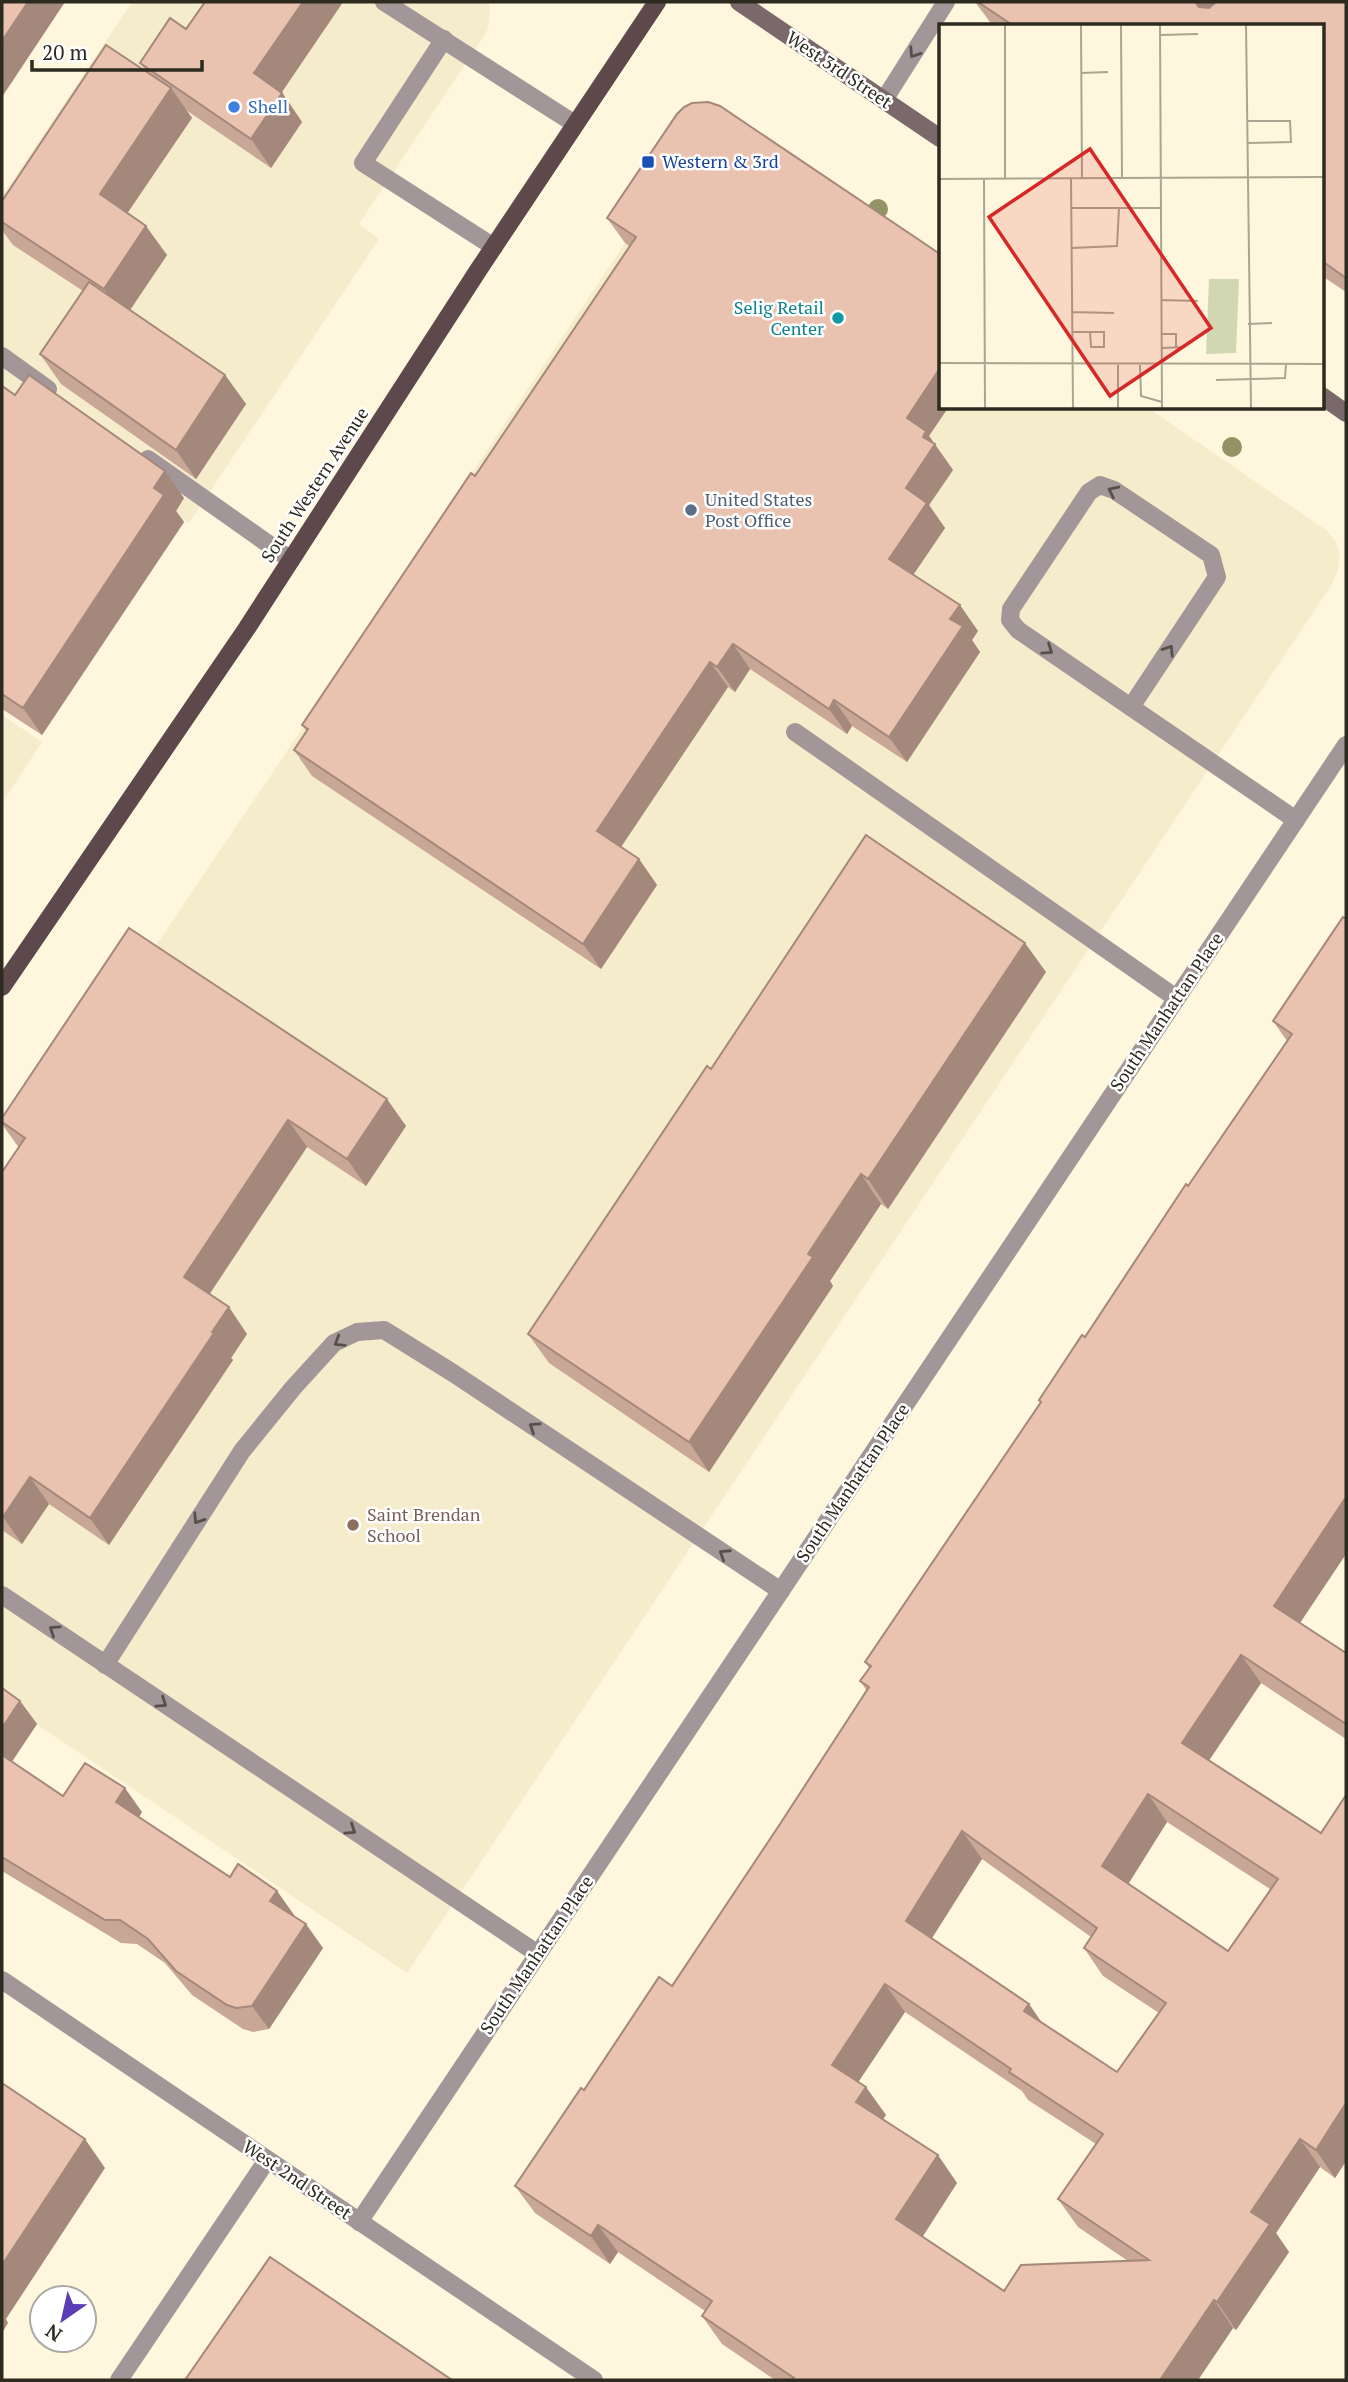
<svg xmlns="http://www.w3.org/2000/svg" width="1348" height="2382" viewBox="0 0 1348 2382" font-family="'PT Serif',serif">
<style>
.built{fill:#f5eccc}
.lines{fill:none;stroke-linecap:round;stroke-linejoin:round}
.service{stroke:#a29698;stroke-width:18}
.minor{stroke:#a29698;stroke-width:18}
.tertiary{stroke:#a29698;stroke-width:18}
.secondary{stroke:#7a686b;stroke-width:18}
.primary{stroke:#5d484c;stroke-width:18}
.tree{fill:#939363}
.wall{fill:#c9a797;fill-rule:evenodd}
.shaded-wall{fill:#a4887b}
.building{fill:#eac2b0;stroke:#a4887b;stroke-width:2;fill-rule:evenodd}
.oneway{stroke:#56504a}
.shop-dot{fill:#3f7fe0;stroke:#fff;stroke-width:2.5}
.transit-dot{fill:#1a4fb4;stroke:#fff;stroke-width:2.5}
.culture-dot{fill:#0f9aa8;stroke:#fff;stroke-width:2.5}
.service-dot{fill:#5c6f8a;stroke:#fff;stroke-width:2.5}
.education-dot{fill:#8d6e63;stroke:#fff;stroke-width:2.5}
.labels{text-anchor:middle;stroke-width:5;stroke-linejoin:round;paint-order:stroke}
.street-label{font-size:18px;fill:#2d2a20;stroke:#fff}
.shop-label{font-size:18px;fill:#366cbe;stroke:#fff;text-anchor:start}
.transit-label{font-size:18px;fill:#164399;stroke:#fff;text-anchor:start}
.culture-label{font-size:18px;fill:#0d838f;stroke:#fff;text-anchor:end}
.service-label{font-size:18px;fill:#4e5e75;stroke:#fff;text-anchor:start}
.education-label{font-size:18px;fill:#785e54;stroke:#fff;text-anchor:start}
.inset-road{fill:none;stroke:#aaa591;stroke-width:2}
.view{fill:#d62828;fill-opacity:0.15;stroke:#d62828;stroke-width:3.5}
.inset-edge{fill:none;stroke:#2d2a20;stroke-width:3.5}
</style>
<rect width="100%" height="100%" fill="#fef7dd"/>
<g class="built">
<path d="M132,2H489L490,11L488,29L484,36L359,224L379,239L189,523L2,398V196Z"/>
<path d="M625,243L940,408H1148L1326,530L1336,541L1340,554L1338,570L1332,584L407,1973L2,1701V1173L281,760Z"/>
<path d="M2,715L42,742L2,803Z"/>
</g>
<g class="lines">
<g class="service">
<path d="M384,2L575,124"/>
<path d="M444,39L363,163L494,247"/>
<path d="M884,100L946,2"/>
<path d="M2,356L48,389"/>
<path d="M148,459L291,560"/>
<path d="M1131,707L1217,577L1211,555L1114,490L1100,485L1089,492L1011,609L1010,620L1018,630L1296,820"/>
<path d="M795,732L1176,998"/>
<path d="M2,1595L538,1954"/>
<path d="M105,1665L242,1451L293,1388L334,1343L357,1332L384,1330L453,1373L781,1591"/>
</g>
<g class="minor">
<path d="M359,2222L1346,745"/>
<path d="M119,2380L267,2160"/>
</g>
<path class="tertiary" d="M2,1980L594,2380"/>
<g class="secondary">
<path d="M739,2L940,138"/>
<path d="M1322,396L1346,413"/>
</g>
<path class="primary" d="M2,987L247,628L479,269L657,2"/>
</g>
<g class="tree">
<circle cx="878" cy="209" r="10"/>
<circle cx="1232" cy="447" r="10"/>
</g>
<g class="wall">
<path d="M343,2L282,92L302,122L271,168L186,110L192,118L127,213L167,255L130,310L225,375L246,404L196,479L61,384L40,354L83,291L13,245L2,230V222L147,72L140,63L186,29Z"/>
<path d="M975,2H1346V292L1322,276V26H993Z"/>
<path d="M607,218L929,436L953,470L929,505L945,528L913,575L978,631L972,640L980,652L907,762L852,726L847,734L750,669L735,692L728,687L621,847L639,859L657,885L601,969L312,776L294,750L307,732L302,725L475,476L629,246L625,243Z"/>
<path d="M2,386L184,498L176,511L184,522L42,735L2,709Z"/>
<path d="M1346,919V1554L1300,1623L1346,1653V1739L1261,1683L1209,1760L1321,1833L1346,1795V2161L1335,2178L1320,2167L1276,2233L1289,2252L1236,2330L1233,2328L1198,2380H775L722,2344L702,2316L705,2311L618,2252L610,2264L535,2213L515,2186L584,2090L672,1986L780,1824L867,1691L860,1681L869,1668L865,1662L1041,1403L1039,1400L1085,1337L1287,1041L1273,1021ZM1167,1822L1270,1889L1228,1951L1128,1884ZM982,1859L1091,1937L1084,1948L1103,1976L1159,2013L1117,2072L1042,2023L1029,2004L932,1938ZM905,2012L1022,2091L1028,2100L1096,2144L1058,2199L1078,2227L1128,2261L1004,2291L922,2236L957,2183L883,2119L886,2115L858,2082Z"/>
<path d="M129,928L406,1126L366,1186L307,1147L209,1294L247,1334L231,1358L233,1360L109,1545L49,1504L22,1544L2,1530V1173L19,1148L2,1124V1118Z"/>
<path d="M1046,972L888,1209L881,1204L830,1281L833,1286L709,1472L549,1363L528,1334L711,1069Z"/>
<path d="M2,1688L20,1701L37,1724L12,1762L63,1796L142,1812L139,1817L230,1877L277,1891L294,1915L293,1916L323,1948L269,2029L253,2032L243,2029L192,1995L165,1963L137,1944L121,1943L2,1871Z"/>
</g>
<g class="shaded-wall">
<path d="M28,2H65L2,97V41Z"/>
<path d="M303,2H343L275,102L254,73Z"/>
<path d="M1195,2H1230L1215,26Z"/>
<path d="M171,88L192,118L120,224L100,194Z"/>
<path d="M282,93L302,122L271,168L251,139Z"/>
<path d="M146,226L167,255L124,319L104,289Z"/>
<path d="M940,368V408H948L929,436L953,470L929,505L945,528L907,584L889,559L906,488L907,418Z"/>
<path d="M225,375L246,404L196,479L176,450Z"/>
<path d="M165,471L184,498L176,511L184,522L42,735L23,708Z"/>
<path d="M960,605L978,631L972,640L980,652L907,762L889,737L950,619Z"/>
<path d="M733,644L750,669L735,692L717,667Z"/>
<path d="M710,662L728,687L615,856L597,831Z"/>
<path d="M834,700L852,726L847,734L829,709Z"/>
<path d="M639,859L657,885L601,969L583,944Z"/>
<path d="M1025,943L1046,972L888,1209L868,1179Z"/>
<path d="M387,1099L406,1126L366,1186L347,1159Z"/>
<path d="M288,1120L307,1147L203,1304L184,1277Z"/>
<path d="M861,1174L881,1204L830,1281L833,1286L709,1472L689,1442L808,1254Z"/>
<path d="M229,1307L247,1334L231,1358L233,1360L109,1545L90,1518Z"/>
<path d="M30,1477L49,1504L22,1544L3,1517Z"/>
<path d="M1346,1497V1554L1293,1633L1274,1606Z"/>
<path d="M1241,1655L1261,1683L1202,1771L1182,1743Z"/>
<path d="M20,1701L37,1724L6,1770L2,1764V1728Z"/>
<path d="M125,1788L142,1812L133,1826L116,1802Z"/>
<path d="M1148,1794L1167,1822L1122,1894L1102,1866Z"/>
<path d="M962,1831L982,1859L925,1949L906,1921Z"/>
<path d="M277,1891L294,1915L287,1925L270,1901Z"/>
<path d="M306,1924L323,1948L269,2029L252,2006Z"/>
<path d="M885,1984L905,2012L851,2093L832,2065Z"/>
<path d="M1029,2004L1048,2032L1024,2011Z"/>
<path d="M866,2087L886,2115L875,2130L856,2102Z"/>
<path d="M1346,2103V2161L1335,2178L1316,2150Z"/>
<path d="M85,2139L105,2168L6,2319L8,2323L2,2333V2265Z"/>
<path d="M1300,2139L1320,2167L1276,2233L1289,2252L1236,2330L1217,2302L1251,2212Z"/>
<path d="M938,2155L957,2183L916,2247L896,2219Z"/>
<path d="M598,2225L618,2252L610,2264L591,2236Z"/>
<path d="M1214,2300L1233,2328L1198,2380H1160Z"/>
</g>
<g class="building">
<path d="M2,2H28L2,41Z"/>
<path d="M205,2H303L254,73L282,93L251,139L140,63L170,18L186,29Z"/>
<path d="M978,2H1195L1199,7L1209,8L1216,2H1346V278L1322,261V26H1014Z"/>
<path d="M106,45L171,88L100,194L146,226L104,289L2,222V201Z"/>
<path d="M708,102L720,106L940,254V368L907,418L926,431L923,437L935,444L906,488L927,503L889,559L960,605L950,619L963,626L889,737L834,700L829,709L733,644L717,667L710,662L597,831L639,859L583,944L294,750L308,729L302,725L471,473L475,476L636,237L607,218L677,114L684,107L692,103Z"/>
<path d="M89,282L225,375L176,450L40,354Z"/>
<path d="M29,375L165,471L154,488L164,495L23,708L2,694V386L15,395Z"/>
<path d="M866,835L1025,943L868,1179L861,1174L808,1254L813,1257L689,1442L528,1334L707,1066L711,1069Z"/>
<path d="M1343,917L1346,919V1497L1274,1606L1346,1653V1724L1241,1655L1182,1743L1321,1833L1346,1795V2103L1316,2150L1300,2139L1251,2212L1270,2224L1217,2302L1214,2300L1160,2380H792L794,2378L702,2316L712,2301L598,2225L591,2236L515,2186L581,2088L584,2090L659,1977L672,1986L780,1824L869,1687L860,1681L871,1666L865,1662L1041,1402L1039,1400L1082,1335L1085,1337L1186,1184L1188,1186L1292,1034L1273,1021ZM1148,1794L1278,1879L1228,1951L1102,1866ZM962,1831L1097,1928L1084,1948L1166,2003L1117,2072L1024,2011L1029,2004L906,1921ZM885,1984L1011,2069L1009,2072L1103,2134L1058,2199L1149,2260L1021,2265L1004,2291L896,2219L938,2155L856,2102L866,2087L832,2065Z"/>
<path d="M129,928L387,1099L347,1159L288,1120L184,1277L229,1307L212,1332L214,1333L90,1518L30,1477L3,1517L2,1516V1172L25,1138L2,1122V1118Z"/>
<path d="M2,1688L20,1701L2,1728Z"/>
<path d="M2,1755L63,1796L85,1763L125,1788L116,1802L230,1877L238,1864L277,1891L270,1901L306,1924L252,2006L236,2008L227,2005L176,1971L148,1939L120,1920H105L2,1857Z"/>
<path d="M2,2083L85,2139L2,2265Z"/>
<path d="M270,2257L452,2380H185Z"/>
</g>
<defs><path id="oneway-chevron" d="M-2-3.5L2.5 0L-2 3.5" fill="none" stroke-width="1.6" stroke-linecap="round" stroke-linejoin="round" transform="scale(1.75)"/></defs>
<g class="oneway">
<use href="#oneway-chevron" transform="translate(914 53) rotate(123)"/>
<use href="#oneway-chevron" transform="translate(1113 491) rotate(-154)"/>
<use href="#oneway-chevron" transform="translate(1048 650) rotate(34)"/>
<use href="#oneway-chevron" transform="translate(1169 650) rotate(-57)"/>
<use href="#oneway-chevron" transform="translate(339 1342) rotate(148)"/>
<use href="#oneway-chevron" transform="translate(534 1427) rotate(-146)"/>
<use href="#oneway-chevron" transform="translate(198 1519) rotate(123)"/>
<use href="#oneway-chevron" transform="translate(724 1554) rotate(-147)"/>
<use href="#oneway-chevron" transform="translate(54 1630) rotate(-146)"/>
<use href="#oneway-chevron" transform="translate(162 1703) rotate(34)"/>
<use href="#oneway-chevron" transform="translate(351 1830) rotate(34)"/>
</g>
<circle class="shop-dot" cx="234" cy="107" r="7"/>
<rect class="transit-dot" x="641" y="155" width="14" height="14" rx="3.5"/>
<circle class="culture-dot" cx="838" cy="318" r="7"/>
<circle class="service-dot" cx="691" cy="510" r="7"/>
<circle class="education-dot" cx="353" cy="1525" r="7"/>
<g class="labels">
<g class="street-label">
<text transform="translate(839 70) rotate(34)" y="6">West 3rd Street</text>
<text transform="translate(315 485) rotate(-57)" y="6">South Western Avenue</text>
<text transform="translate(1167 1012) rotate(-56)" y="6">South Manhattan Place</text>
<text transform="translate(853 1483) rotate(-56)" y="6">South Manhattan Place</text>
<text transform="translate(537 1955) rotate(-56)" y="6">South Manhattan Place</text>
<text transform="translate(297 2180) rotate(34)" y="6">West 2nd Street</text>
</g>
<g class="shop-label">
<text x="248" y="113">Shell</text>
</g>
<g class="transit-label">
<text x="662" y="168">Western &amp; 3rd</text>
</g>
<g class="culture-label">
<text x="824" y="314">Selig Retail<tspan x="824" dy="21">Center</tspan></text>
</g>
<g class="service-label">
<text x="705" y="506">United States<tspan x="705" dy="21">Post Office</tspan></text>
</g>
<g class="education-label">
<text x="367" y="1521">Saint Brendan<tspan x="367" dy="21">School</tspan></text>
</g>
</g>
<g transform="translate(939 24)">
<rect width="385" height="385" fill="#fef7dd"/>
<path d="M270,255H300L297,329L267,330Z" fill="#d1d7b1"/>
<path class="inset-road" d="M142,1L143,155M182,1L183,155M221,1L223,384M307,1L312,384M221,11L259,10M142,49L169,48M308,97H351L352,118L308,119M0,155L385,153M45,155L46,384M66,155V1M132,155L134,384M133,184H222M133,224L178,222L180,184M222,276L259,277M133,288L175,289M309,300L333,299M133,308H165V323H152L151,308M223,310H237V323M223,324L246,323M0,339L385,340M201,341L202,372L223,378M277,356L346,354L347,340M179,384V341"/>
<path class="view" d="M151,125L272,304L171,372L50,193Z"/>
<rect width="385" height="385" class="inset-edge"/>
</g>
<rect width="1348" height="2382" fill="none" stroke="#2d2a20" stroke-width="7"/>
<g transform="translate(63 2319) rotate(214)"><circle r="33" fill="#ffffff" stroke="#abaaa6" stroke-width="2"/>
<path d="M0-5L12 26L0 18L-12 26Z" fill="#5d3db5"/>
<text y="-10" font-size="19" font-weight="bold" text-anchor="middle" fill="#2d2a20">N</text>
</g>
<path d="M32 60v10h170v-10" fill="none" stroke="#2d2a20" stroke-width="3.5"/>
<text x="42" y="60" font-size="21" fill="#2d2a20" stroke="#ffffff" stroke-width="5" paint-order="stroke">20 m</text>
</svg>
